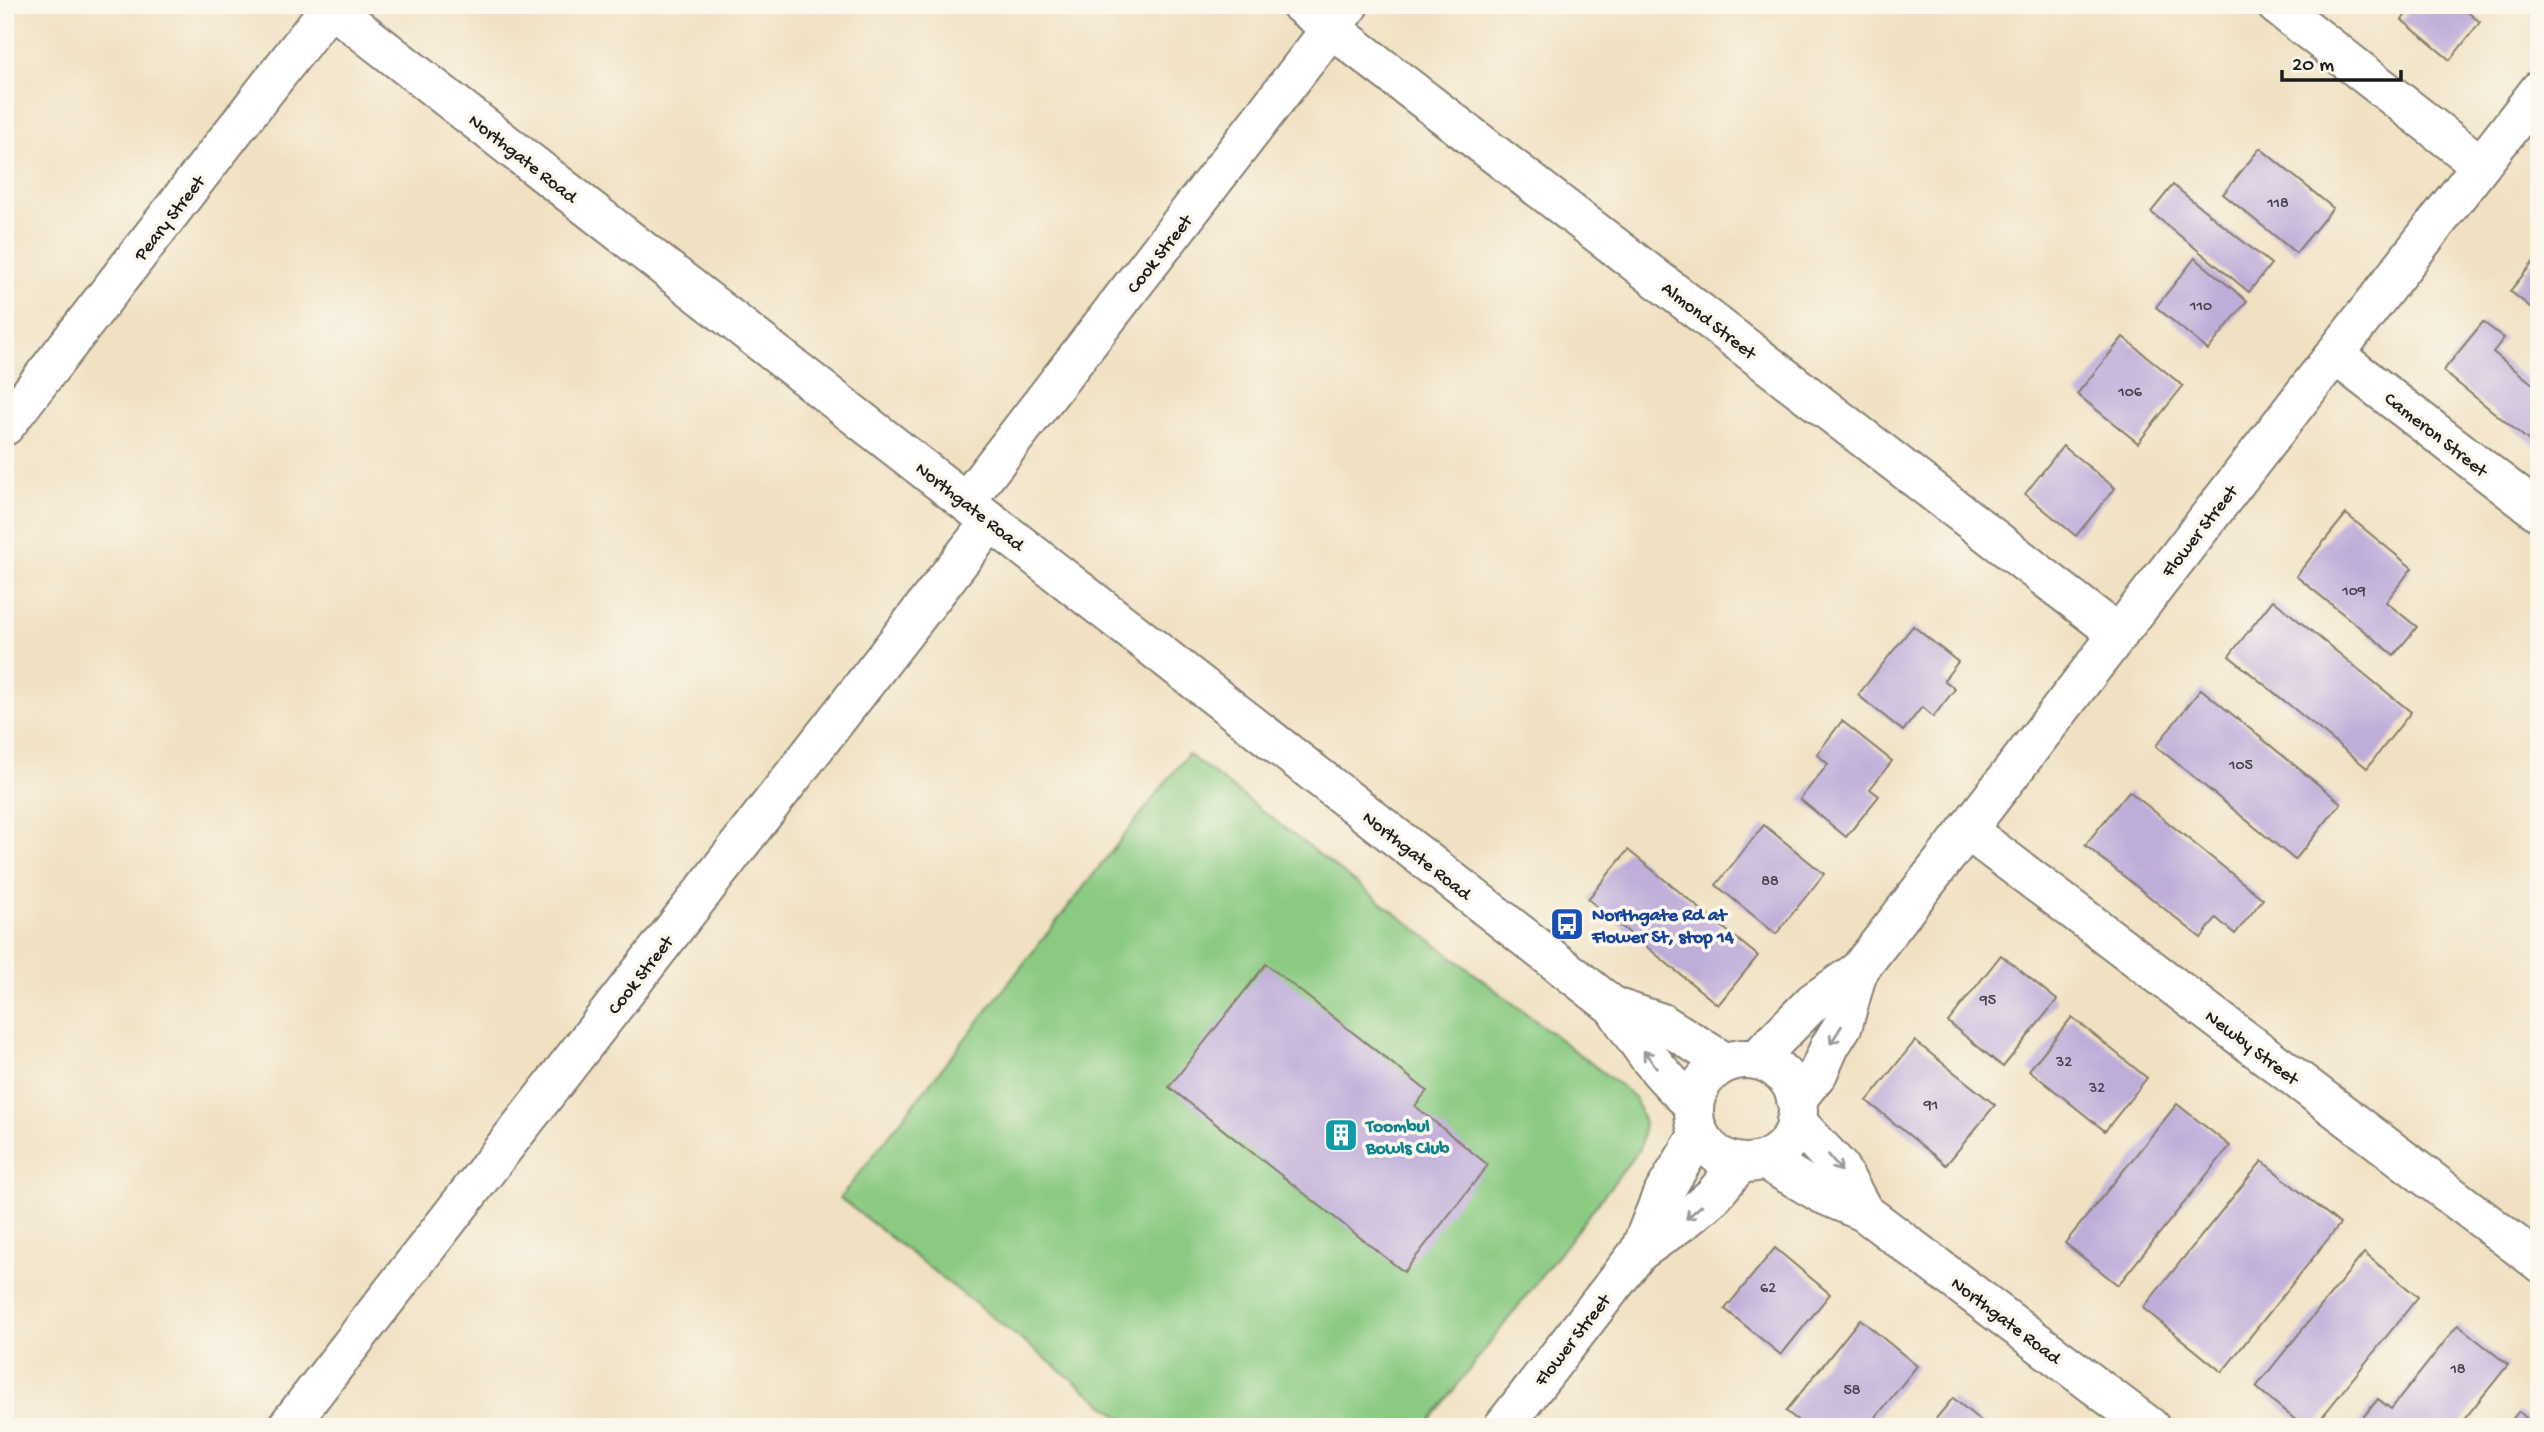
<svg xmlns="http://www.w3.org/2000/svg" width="2544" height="1432" viewBox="0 0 2544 1432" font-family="'Gochi Hand',sans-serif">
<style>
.green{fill:#8aca81;stroke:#53734e;stroke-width:2}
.building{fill:#beacd9}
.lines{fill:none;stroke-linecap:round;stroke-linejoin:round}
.minor-casing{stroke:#867e70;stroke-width:42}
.tertiary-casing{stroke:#867e70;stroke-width:42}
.minor{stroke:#fff;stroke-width:38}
.tertiary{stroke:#fff;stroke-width:38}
.oneway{stroke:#999}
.labels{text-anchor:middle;stroke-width:7;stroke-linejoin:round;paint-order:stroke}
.number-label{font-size:16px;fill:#44404b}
.street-label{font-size:19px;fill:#1c1c1c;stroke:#fbf7ec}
.transit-label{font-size:19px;font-weight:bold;fill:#164399;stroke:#fbf7ec;text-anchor:start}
.culture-label{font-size:19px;font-weight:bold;fill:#0d838f;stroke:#fbf7ec;text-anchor:start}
</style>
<rect width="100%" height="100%" fill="#fbf7ec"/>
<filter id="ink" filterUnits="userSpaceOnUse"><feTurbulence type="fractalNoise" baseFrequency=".0143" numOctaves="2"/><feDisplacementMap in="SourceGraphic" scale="14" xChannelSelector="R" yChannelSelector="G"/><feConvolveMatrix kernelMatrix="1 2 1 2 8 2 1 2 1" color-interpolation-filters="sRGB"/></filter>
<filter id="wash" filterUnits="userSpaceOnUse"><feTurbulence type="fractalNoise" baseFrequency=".00686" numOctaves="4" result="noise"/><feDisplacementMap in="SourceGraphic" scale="28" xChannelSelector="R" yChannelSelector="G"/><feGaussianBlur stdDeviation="1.57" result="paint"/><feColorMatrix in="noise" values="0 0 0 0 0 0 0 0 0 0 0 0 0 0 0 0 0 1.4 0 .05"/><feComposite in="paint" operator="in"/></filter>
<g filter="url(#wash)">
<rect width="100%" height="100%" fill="#f1e1c3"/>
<path class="green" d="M1188,754L1635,1097L1644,1124L1641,1147L1425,1427H1133L840,1198Z"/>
<g id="blocks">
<g class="building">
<path d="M2413,5H2459L2480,22L2450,60L2402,20Z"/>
<path d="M2260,148L2333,208L2296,253L2223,194Z"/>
<path d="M2173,185L2271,264L2249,292L2151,212Z"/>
<path d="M2539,255V314L2510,291Z"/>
<path d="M2195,258L2247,301L2208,350L2156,307Z"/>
<path d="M2483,322L2504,338L2493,352L2539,389V449L2443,371Z"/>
<path d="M2123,337L2183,386L2138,443L2077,394Z"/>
<path d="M2063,446L2115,488L2076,536L2025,494Z"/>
<path d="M2346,514L2412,568L2386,602L2417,627L2394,655L2296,576Z"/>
<path d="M2273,600L2411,712L2367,768L2229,656Z"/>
<path d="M1913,626L1958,662L1944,680L1955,689L1933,717L1922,707L1903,731L1858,695Z"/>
<path d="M2201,689L2341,803L2295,860L2156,746Z"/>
<path d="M1842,721L1892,761L1870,789L1879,796L1846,837L1800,799L1828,764L1817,754Z"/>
<path d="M2129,791L2263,899L2235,934L2216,918L2201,938L2085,845Z"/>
<path d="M1764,825L1824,874L1776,934L1716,885Z"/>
<path d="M1628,850L1758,956L1718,1005L1588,899Z"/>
<path d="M2001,955L2057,1000L2003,1067L1948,1022Z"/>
<path d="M1266,964L1427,1091L1415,1106L1488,1165L1404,1272L1169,1087Z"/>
<path d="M2072,1017L2147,1078L2105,1131L2029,1070Z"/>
<path d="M1915,1041L1995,1105L1946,1165L1867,1101Z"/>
<path d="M2177,1104L2230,1146L2118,1285L2065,1243Z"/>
<path d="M2262,1161L2340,1224L2222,1372L2143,1308Z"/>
<path d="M1775,1248L1830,1294L1781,1355L1725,1309Z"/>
<path d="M2364,1253L2418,1297L2314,1427H2304L2256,1387Z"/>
<path d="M1860,1319L1917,1366L1868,1427H1806L1786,1411Z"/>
<path d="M2458,1325L2508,1365L2458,1427H2355L2378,1399L2391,1409Z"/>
<path d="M1953,1398L1988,1427H1929Z"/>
<path d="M2519,1412L2537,1427H2507Z"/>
</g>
</g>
</g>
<g filter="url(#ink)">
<use href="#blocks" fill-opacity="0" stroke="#867e70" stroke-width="2"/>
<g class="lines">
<g class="minor-casing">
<g id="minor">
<path d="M1301,5L2118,634"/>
<path d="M2276,5L2481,165"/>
<path d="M2335,355L2539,512"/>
<path d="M5,426L330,7"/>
<path d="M966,501L1349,5"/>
<path d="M1967,830L2539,1262"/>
<path d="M1756,1060L1813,1002L1858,971L2539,90"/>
<path d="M1796,1100L1818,1073L1830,1046L1843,1025L1858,971"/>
<path d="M1639,1252L1687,1218L1713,1196L1740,1163"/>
<path d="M287,1427L991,521"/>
<path d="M1503,1427L1639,1252L1661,1197L1699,1134"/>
</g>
</g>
<g class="tertiary-casing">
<g id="tertiary">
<path d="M328,5L1614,1007L1662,1023L1726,1063"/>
<path d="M1614,1007C1639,1045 1659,1075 1694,1105"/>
<circle cx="1746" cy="1111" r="52"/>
<path d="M1796,1121L1839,1167L1864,1212"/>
<path d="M1764,1160L1822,1194L1864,1212L2150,1427"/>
</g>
</g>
<use href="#minor" class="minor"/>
<use href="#tertiary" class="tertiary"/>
</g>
<defs><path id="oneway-shaft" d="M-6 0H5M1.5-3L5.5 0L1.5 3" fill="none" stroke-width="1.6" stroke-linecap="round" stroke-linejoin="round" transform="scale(1.75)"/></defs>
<g class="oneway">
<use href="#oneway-shaft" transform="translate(1836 1035) rotate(122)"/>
<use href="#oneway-shaft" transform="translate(1650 1059) rotate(-128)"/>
<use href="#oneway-shaft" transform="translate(1835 1163) rotate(52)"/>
<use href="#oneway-shaft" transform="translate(1694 1212) rotate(139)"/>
</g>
</g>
<defs>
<g id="bus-square" transform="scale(1.75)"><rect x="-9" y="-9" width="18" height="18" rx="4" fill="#1a4fb4" stroke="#fbf7ec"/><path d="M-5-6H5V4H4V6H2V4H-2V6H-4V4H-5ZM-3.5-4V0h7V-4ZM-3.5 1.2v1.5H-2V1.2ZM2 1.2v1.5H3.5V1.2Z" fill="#fff"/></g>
<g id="building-square" transform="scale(1.75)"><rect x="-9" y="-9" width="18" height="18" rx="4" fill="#0f9aa8" stroke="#fbf7ec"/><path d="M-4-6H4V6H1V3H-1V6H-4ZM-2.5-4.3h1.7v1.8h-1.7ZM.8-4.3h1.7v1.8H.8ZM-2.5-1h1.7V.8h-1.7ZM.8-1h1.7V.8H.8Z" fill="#fff"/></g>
</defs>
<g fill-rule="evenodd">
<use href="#bus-square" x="1567" y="924"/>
<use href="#building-square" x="1341" y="1135"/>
</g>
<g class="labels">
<g class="number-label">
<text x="2278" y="207">118</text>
<text x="2201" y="310">110</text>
<text x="2130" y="396">106</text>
<text x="2354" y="595">109</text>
<text x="2241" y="769">105</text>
<text x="1770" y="885">88</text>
<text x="1988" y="1004">95</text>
<text x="2064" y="1066">32</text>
<text x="2097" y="1092">32</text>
<text x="1931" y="1109">91</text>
<text x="1768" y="1292">62</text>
<text x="2458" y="1373">18</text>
<text x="1852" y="1394">58</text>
</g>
<g class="street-label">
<text transform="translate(524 157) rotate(38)" y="7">Northgate Road</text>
<text transform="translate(168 217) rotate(-52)" y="7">Peary Street</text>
<text transform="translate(1158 253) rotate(-52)" y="7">Cook Street</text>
<text transform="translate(1710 319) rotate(38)" y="7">Almond Street</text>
<text transform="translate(2437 433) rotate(38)" y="7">Cameron Street</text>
<text transform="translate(971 505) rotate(38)" y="7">Northgate Road</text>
<text transform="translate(2198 530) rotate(-52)" y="7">Flower Street</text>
<text transform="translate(1418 854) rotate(38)" y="7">Northgate Road</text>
<text transform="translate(639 974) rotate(-52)" y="7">Cook Street</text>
<text transform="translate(2253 1046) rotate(37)" y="7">Newby Street</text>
<text transform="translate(2007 1319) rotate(37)" y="7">Northgate Road</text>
<text transform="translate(1571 1339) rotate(-52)" y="7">Flower Street</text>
</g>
<g class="transit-label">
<text x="1592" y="920">Northgate Rd at<tspan x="1592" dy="22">Flower St, stop 14</tspan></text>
</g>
<g class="culture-label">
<text x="1366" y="1131">Toombul<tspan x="1366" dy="22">Bowls Club</tspan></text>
</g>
</g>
<rect width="2544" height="1432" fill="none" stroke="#fbf7ec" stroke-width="28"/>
<path d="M2282 70v10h119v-10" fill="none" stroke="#1c1c1c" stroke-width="3.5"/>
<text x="2292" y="70" font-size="21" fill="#1c1c1c" stroke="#fbf7ec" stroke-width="5" paint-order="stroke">20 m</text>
</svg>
